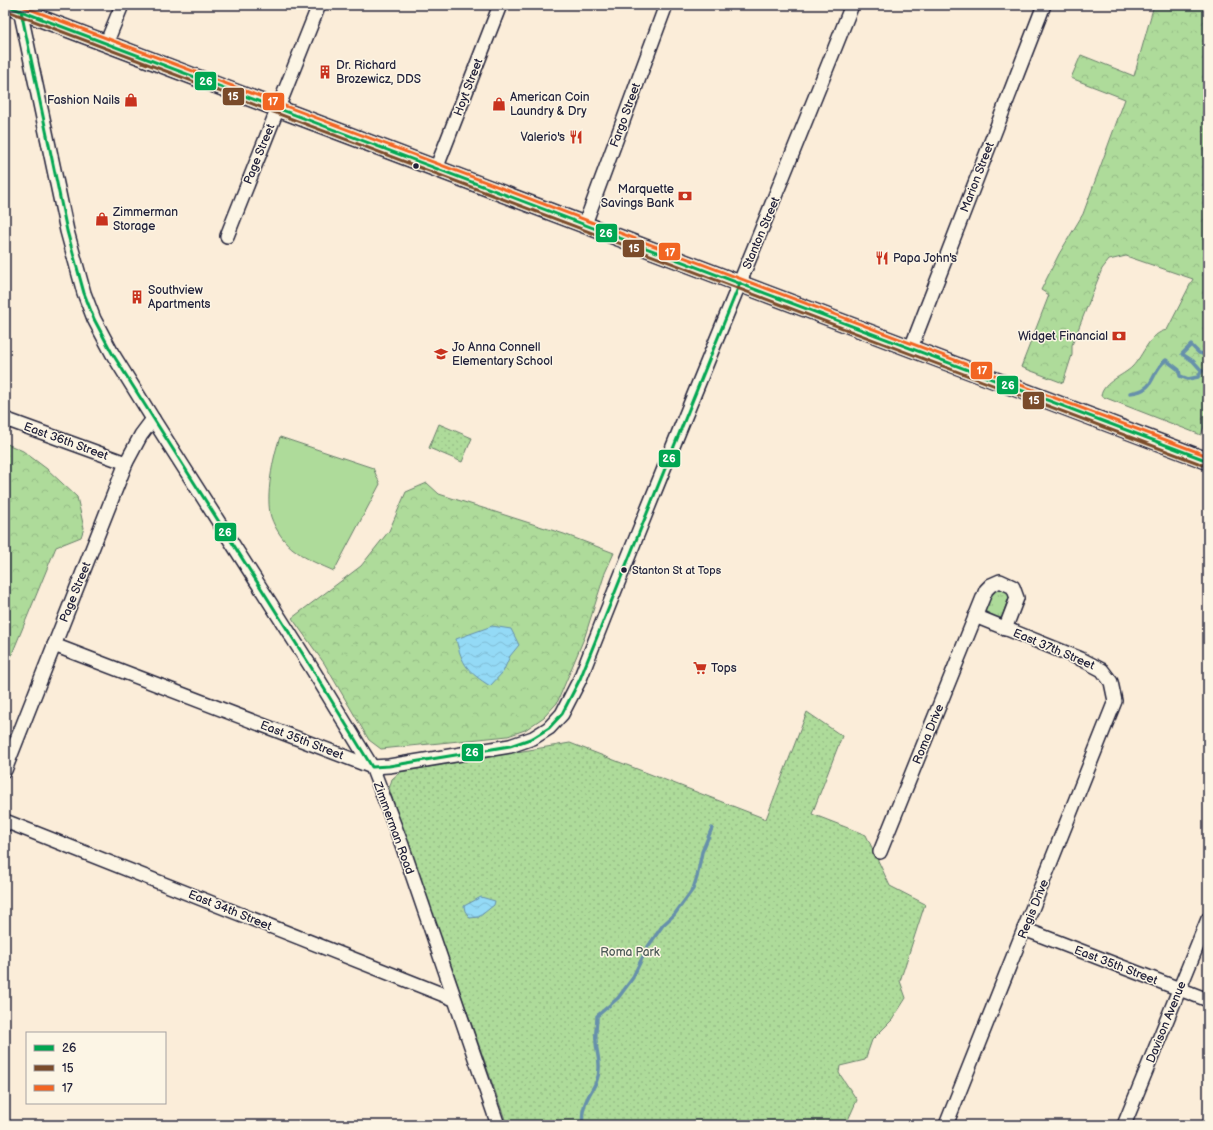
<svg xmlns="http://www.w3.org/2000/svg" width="1213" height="1130" viewBox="0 0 1213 1130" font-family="'Balsamiq Sans',sans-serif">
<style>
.grass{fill:url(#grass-tufts);stroke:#687e6a}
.forest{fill:url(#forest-crowns);stroke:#687e6a}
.park{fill:url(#park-dots);stroke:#687e6a}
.garden{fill:#aedb9a;stroke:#687e6a}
.water{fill:url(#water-waves);stroke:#6690ab}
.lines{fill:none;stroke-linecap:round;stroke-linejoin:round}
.stream{stroke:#6690ab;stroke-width:3.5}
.minor-casing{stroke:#22223b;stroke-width:16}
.major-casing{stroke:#22223b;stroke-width:19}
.minor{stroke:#fcf5e5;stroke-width:13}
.major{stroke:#fcf5e5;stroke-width:16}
.bus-1-casing{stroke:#fcf5e5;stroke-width:6}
.bus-2-casing{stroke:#fcf5e5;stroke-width:6}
.bus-3-casing{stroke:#fcf5e5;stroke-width:6}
.bus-1{stroke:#00a651;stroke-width:3}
.bus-2{stroke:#7a4b2a;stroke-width:3}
.bus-3{stroke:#f26522;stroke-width:3}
.bus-dot{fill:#22223b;stroke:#fcf5e5;stroke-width:1.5}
.labels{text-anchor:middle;stroke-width:3;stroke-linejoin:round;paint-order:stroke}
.bus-label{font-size:11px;fill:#22223b;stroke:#fcf5e5;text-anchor:start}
.poi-label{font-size:12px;fill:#22223b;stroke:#fcf5e5;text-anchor:start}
.street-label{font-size:12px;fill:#22223b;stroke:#fcf5e5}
.park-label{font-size:12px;fill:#4c5a58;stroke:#fcf5e5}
.line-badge{stroke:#fcf5e5;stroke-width:1.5}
.badge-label{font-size:11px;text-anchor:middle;font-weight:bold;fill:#fff}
</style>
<defs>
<pattern id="grass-tufts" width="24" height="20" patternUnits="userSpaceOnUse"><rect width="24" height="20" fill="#aedb9a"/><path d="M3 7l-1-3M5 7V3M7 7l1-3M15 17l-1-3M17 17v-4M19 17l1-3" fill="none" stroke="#95bc86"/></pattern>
<pattern id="forest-crowns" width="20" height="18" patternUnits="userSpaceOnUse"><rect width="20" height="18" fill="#aedb9a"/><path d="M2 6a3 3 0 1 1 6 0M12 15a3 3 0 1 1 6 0" fill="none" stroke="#95bc86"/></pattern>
<pattern id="park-dots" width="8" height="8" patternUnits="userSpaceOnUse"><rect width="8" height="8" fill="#aedb9a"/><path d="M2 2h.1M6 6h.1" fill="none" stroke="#95bc86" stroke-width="1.8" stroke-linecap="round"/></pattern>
<pattern id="water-waves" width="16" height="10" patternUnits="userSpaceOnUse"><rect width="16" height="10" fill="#94daf6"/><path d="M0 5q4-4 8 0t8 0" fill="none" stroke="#7fbbd4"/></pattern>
</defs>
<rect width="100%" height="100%" fill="#fbedd9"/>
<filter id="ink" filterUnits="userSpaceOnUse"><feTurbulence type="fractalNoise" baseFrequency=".025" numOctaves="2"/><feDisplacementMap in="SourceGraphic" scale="8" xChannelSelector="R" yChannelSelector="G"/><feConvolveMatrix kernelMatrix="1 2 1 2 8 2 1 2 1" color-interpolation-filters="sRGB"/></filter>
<g filter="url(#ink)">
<path class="grass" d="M998,589L1006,590L1009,596L1002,617L999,619L985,611L992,593Z"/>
<g class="forest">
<path d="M1154,5H1208V415L1201,435L1101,396C1103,382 1123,376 1132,367C1144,355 1149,333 1167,330L1193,279L1126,256L1109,260L1102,269L1072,345V355L1063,383L1021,367L1049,295L1041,290L1059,254L1083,214L1125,99L1071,78L1081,55L1134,76Z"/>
<path d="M5,443L23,451L47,469L77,497L84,528L81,537L56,547L5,671Z"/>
<path d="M427,483L439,494L564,534L614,553L605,573L585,636L557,703L544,717L525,730L508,736L381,749L369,740L324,663L292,618L361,566L389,531L406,492Z"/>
</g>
<g class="park">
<path d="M439,424L472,438L462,462L429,448Z"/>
<path d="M807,712L842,736L812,814L866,835L890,886L925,904L900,981L906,998L892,1020L872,1040L865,1060L840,1066L839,1073L857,1100L848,1120L847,1125H507L389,789L392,779L400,772L570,743L766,819Z"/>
</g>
<path class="garden" d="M280,437L373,468L380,484L334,571C321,565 307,560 296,551C285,544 275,529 271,517C265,498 273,456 280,437Z"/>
<g class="water">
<path d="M492,626L511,629L519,645L510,656L503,672L490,686C468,672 462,665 456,639Z"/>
<path d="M481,897L495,901L494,905L479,917L470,918L465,911L464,906Z"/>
</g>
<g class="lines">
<g class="stream">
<path d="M1130,393C1157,391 1150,371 1166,360L1179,370L1180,376L1188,379L1198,377L1202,371L1193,361L1182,354L1191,345L1199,353L1203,354L1208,348"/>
<path d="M583,1125C579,1098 599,1089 599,1069C600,1060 596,1050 596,1041C595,1033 597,1024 597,1016L618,998L632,979L647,948L663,925L674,915L693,889L697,877L702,852L712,828"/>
</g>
<g class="minor-casing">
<g id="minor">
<path d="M19,5L67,231L84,293L94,319L112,353L153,419L311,667L372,767L402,845L498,1125"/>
<path d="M106,44L122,5"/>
<path d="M436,169L500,5"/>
<path d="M585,224L666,5"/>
<path d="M227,236L319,5"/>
<path d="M911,348L1044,5"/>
<path d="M5,419L126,463"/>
<path d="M54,645L372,767L389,766L510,746L533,738L549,728L562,714L580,679C668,453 763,230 852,5"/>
<path d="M5,770L126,463L141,435L153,419"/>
<path d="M5,821L454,999"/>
<path d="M880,852L986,590L991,585L1000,581L1013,587L1017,598L1005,629"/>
<path d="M1024,929L1208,1000"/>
<path d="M946,1125L1115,701L1111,682L1102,670L1081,659L975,616"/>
<path d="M1124,1125L1208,919"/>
</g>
</g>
<g class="major-casing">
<path id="major" d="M5,5L1208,461"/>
</g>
<use href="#minor" class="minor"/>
<use href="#major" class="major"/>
<g class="bus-1-casing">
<g id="bus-1">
<path d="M5,5L1208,461"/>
<path d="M21,11L67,231L84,293L94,319L112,353L311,667L372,767L389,766L510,746L533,738L549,728L562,714L580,679L740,283"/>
</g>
</g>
<g class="bus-2-casing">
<path id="bus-2" d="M5,10L1206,466"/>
</g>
<g class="bus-3-casing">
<path id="bus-3" d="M19,5L1208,456"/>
</g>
<use href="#bus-1" class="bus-1"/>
<use href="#bus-2" class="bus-2"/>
<use href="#bus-3" class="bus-3"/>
</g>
</g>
<defs>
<g id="building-bare" transform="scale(1.08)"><path d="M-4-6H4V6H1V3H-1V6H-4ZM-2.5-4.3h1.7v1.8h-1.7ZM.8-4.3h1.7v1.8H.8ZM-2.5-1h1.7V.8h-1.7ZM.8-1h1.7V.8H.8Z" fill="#c8321e" stroke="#fcf5e5" stroke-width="2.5" paint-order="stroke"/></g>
<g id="shop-bare" transform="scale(1.08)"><path d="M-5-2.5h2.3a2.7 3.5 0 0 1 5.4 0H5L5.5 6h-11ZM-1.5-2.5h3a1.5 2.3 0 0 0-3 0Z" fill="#c8321e" stroke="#fcf5e5" stroke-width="2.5" paint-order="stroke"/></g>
<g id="restaurant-bare" transform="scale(1.08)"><path d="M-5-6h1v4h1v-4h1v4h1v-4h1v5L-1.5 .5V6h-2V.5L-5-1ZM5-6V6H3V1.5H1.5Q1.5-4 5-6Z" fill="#c8321e" stroke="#fcf5e5" stroke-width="2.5" paint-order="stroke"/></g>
<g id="bank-bare" transform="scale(1.08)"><path d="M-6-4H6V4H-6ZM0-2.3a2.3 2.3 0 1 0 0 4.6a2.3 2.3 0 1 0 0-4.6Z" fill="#c8321e" stroke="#fcf5e5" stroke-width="2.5" paint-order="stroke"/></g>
<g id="school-bare" transform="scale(1.08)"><path d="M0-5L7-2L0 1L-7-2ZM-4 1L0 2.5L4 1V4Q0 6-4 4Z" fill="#c8321e" stroke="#fcf5e5" stroke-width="2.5" paint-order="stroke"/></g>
<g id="supermarket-bare" transform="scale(1.08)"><path d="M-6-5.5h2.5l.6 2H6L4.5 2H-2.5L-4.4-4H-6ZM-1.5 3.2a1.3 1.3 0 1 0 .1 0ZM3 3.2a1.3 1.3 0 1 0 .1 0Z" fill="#c8321e" stroke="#fcf5e5" stroke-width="2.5" paint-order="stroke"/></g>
</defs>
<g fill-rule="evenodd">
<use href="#building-bare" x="325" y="72"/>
<use href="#shop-bare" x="131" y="100"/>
<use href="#shop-bare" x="499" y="104"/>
<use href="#restaurant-bare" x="576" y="137"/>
<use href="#bank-bare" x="685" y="196"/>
<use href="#shop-bare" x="102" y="219"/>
<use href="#restaurant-bare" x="882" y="258"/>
<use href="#building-bare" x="137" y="297"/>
<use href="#bank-bare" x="1119" y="336"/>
<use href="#school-bare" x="441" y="354"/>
<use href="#supermarket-bare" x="700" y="668"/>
</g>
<g class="bus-dot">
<circle cx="416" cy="166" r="3.5"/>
<circle cx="624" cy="570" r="3.5"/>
</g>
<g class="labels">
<g class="bus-label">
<text x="632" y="574">Stanton St at Tops</text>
</g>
<g class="poi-label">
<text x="336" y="69">Dr. Richard<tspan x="336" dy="14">Brozewicz, DDS</tspan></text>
<text x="510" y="101">American Coin<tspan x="510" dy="14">Laundry &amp; Dry</tspan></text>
<text x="120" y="104" text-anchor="end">Fashion Nails</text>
<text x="565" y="141" text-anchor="end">Valerio's</text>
<text x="674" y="193" text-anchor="end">Marquette<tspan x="674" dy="14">Savings Bank</tspan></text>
<text x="113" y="216">Zimmerman<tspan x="113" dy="14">Storage</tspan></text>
<text x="893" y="262">Papa John's</text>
<text x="148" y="294">Southview<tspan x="148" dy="14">Apartments</tspan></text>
<text x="1108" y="340" text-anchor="end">Widget Financial</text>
<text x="452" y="351">Jo Anna Connell<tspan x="452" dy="14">Elementary School</tspan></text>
<text x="711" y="672">Tops</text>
</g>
<g class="street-label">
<text transform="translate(468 87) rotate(-69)" y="4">Hoyt Street</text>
<text transform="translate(625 115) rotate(-70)" y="4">Fargo Street</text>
<text transform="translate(259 154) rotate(-68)" y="4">Page Street</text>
<text transform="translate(977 177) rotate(-69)" y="4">Marion Street</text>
<text transform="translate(761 233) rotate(-67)" y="4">Stanton Street</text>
<text transform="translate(66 441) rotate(20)" y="4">East 36th Street</text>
<text transform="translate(75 592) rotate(-68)" y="4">Page Street</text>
<text transform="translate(1054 649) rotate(23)" y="4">East 37th Street</text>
<text transform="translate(928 734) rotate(-68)" y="4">Roma Drive</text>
<text transform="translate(302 740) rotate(21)" y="4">East 35th Street</text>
<text transform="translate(394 828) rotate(70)" y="4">Zimmerman Road</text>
<text transform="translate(1033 909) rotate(-68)" y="4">Regis Drive</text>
<text transform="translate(230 910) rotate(22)" y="4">East 34th Street</text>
<text transform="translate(1116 965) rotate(21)" y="4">East 35th Street</text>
<text transform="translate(1166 1022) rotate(-68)" y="4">Davison Avenue</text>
</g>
<g class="park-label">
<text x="630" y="956">Roma Park</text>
</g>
</g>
<g class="line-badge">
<rect x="194" y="71" width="23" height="20" rx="4" fill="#00a651"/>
<rect x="222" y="87" width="23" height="19" rx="4" fill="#7a4b2a"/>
<rect x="262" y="92" width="23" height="19" rx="4" fill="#f26522"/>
<rect x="595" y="223" width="23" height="20" rx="4" fill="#00a651"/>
<rect x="622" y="239" width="23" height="19" rx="4" fill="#7a4b2a"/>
<rect x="658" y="242" width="23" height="19" rx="4" fill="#f26522"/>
<rect x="970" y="361" width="23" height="19" rx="4" fill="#f26522"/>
<rect x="996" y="375" width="23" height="20" rx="4" fill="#00a651"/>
<rect x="1022" y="391" width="23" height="19" rx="4" fill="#7a4b2a"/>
<rect x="658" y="449" width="23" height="19" rx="4" fill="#00a651"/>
<rect x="214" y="522" width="23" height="20" rx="4" fill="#00a651"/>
<rect x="461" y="743" width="23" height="19" rx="4" fill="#00a651"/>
</g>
<g class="badge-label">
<text x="206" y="85">26</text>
<text x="233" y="100">15</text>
<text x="273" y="105">17</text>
<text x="606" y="237">26</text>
<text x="634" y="252">15</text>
<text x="670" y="256">17</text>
<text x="982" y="374">17</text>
<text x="1008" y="389">26</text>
<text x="1034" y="404">15</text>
<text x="669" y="462">26</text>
<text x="225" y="536">26</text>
<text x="472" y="756">26</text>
</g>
<rect width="1213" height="1130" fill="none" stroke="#fcf5e5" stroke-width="20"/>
<rect x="10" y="10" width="1193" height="1110" fill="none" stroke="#22223b" stroke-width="1.5" filter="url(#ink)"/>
<rect x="26" y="1032" width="140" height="72" fill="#fcf5e5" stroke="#a5a1a1"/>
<rect x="34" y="1045" width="20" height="6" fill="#00a651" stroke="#a5a1a1"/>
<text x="62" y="1052" font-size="12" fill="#22223b">26</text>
<rect x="34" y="1065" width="20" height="6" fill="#7a4b2a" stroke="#a5a1a1"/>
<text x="62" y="1072" font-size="12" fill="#22223b">15</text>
<rect x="34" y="1085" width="20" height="6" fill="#f26522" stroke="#a5a1a1"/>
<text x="62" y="1092" font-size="12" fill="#22223b">17</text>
</svg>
